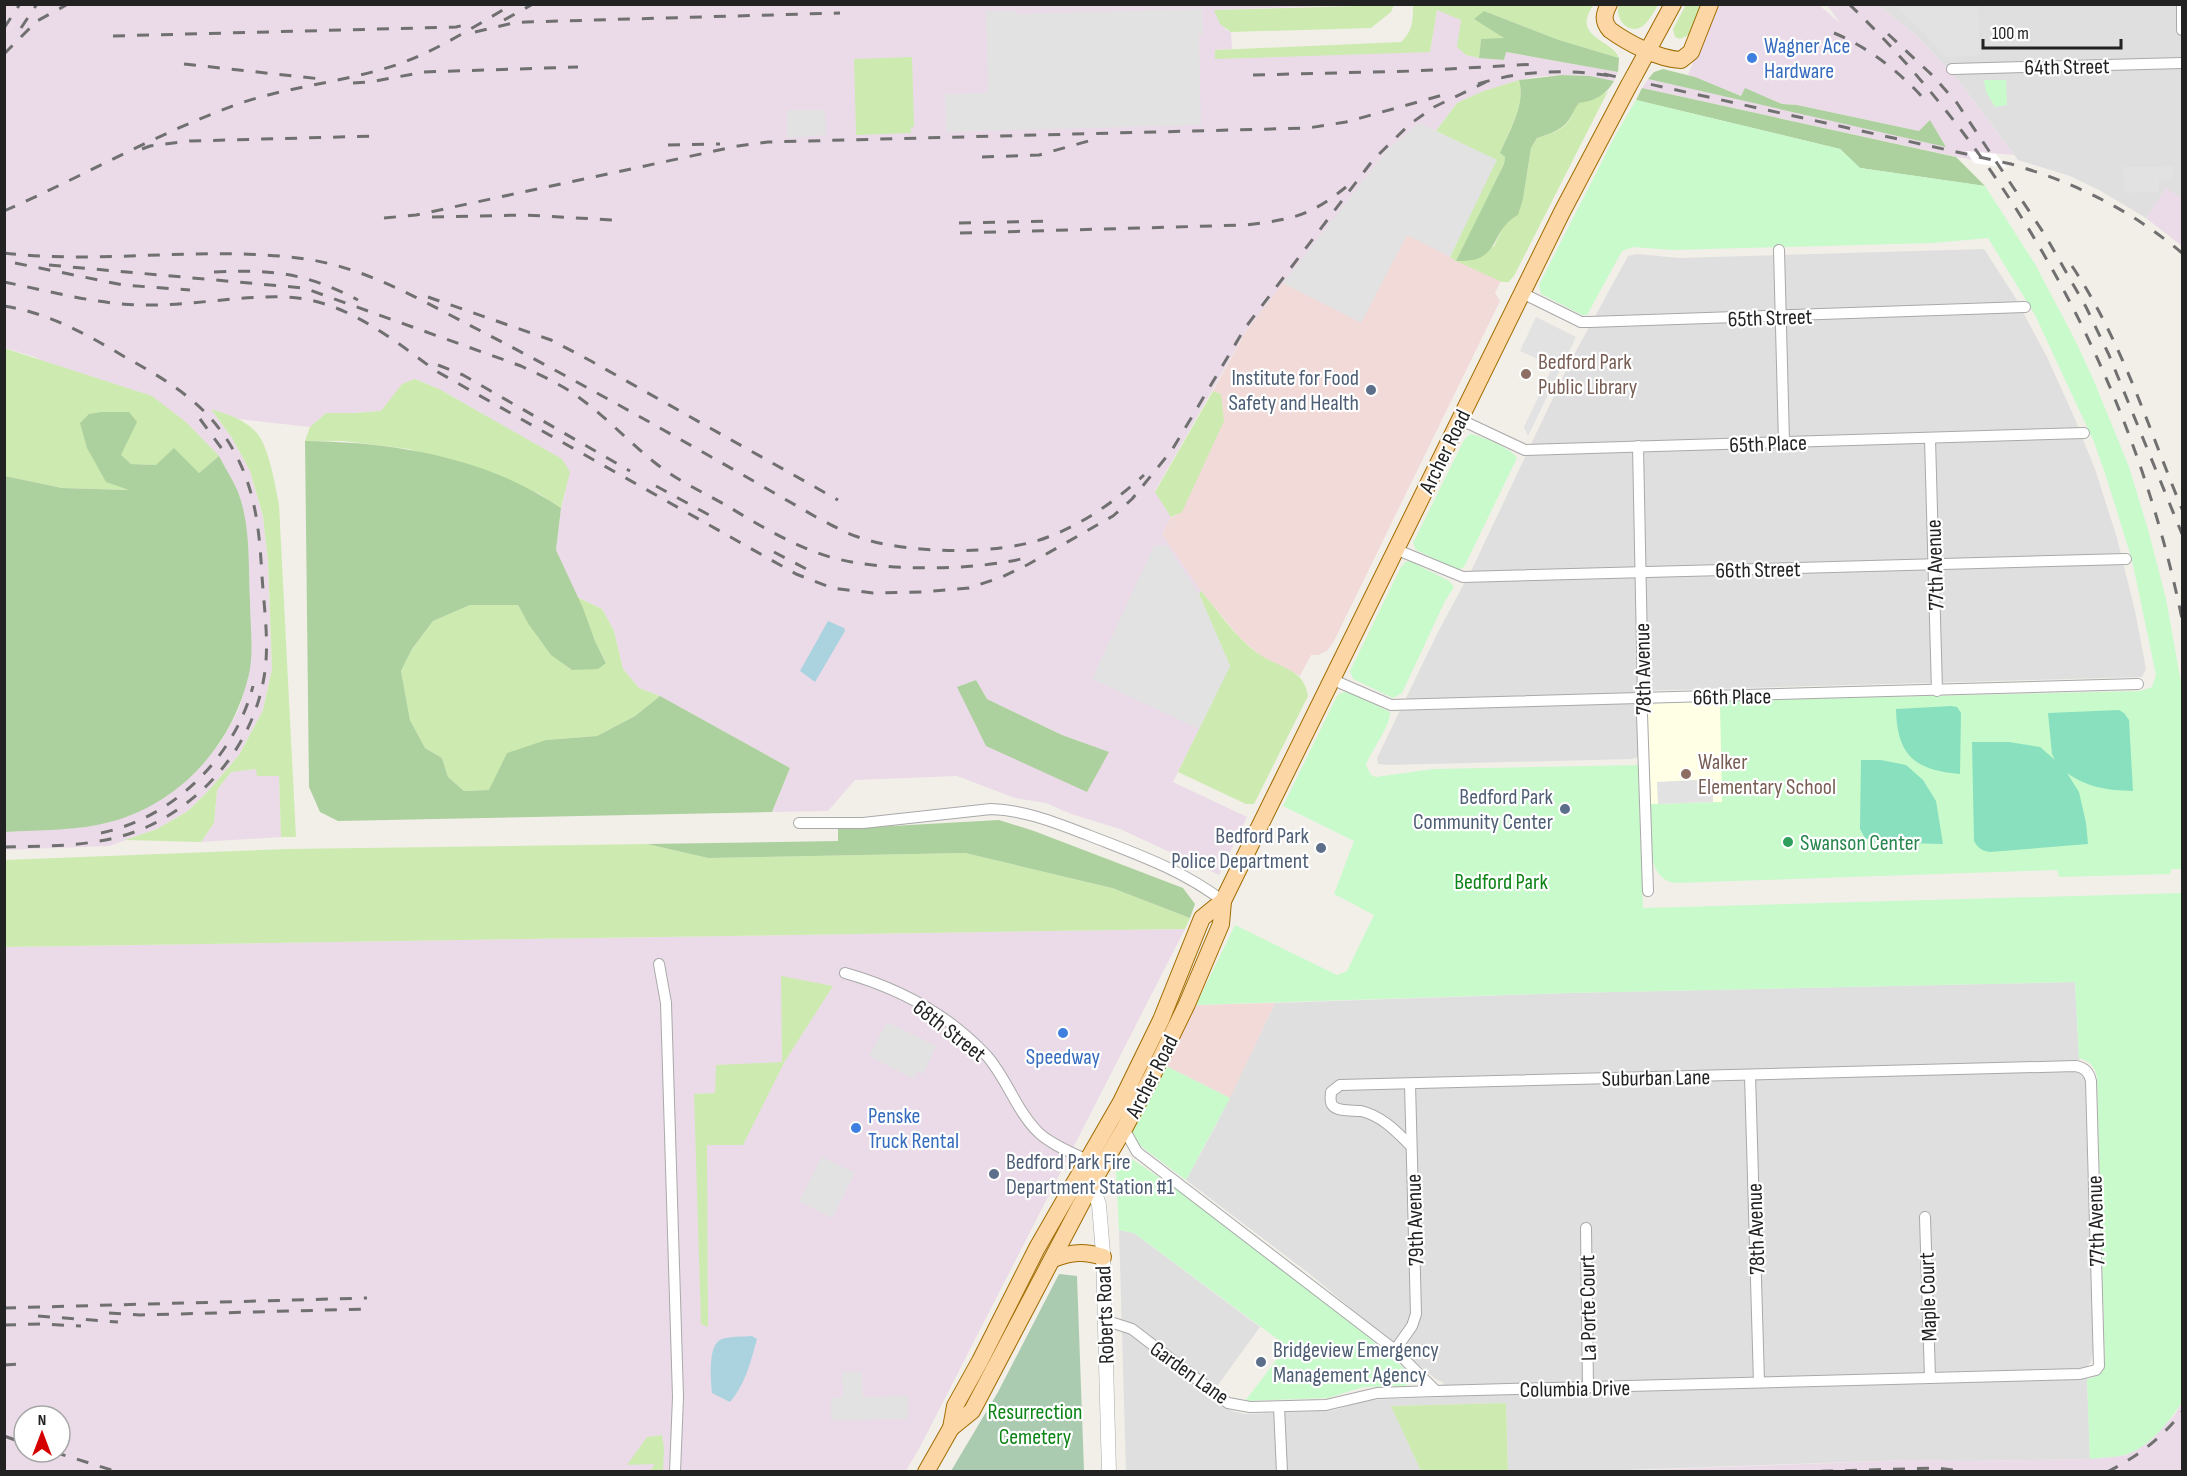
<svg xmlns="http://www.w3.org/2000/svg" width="2187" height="1476" viewBox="0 0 2187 1476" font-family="'Sofia Sans Condensed',sans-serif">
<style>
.residential{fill:#e0dfdf}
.commercial{fill:#f2dad9}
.industrial{fill:#ebdbe8;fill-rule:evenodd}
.education{fill:#ffffe5}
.grass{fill:#cdebb0}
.forest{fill:#add19e}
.cemetery{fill:#aacbaf}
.park{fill:#c8facc}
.pitch{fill:#88e0be}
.parking{fill:#e2e2e2}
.water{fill:#aad3df}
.pier{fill:#fff}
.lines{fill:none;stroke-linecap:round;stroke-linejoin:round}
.minor-casing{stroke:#a9a9a9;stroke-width:12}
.tertiary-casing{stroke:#a9a9a9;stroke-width:15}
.primary-casing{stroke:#a06b00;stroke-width:18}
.minor{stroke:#fff;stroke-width:10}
.tertiary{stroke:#fff;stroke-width:14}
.primary{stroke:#fcd6a4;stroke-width:16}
.rail{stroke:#707070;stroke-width:3;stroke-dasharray:12 12;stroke-linecap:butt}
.primary-bridge-casing{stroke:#a06b00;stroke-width:18;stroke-linecap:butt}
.primary-bridge{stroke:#fcd6a4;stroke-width:16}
.shop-dot{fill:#3f7fe0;stroke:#fff;stroke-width:2}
.education-dot{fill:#8d6e63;stroke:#fff;stroke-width:2}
.service-dot{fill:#5c6f8a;stroke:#fff;stroke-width:2}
.leisure-dot{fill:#2e9e5b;stroke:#fff;stroke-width:2}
.labels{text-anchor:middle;stroke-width:4.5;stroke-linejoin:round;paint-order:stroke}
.shop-label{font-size:22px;fill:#366cbe;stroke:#fff;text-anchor:start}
.street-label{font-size:22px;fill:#222;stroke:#fff}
.education-label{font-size:22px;fill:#785e54;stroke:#fff;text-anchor:start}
.service-label{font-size:22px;fill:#4e5e75;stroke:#fff;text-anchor:end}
.leisure-label{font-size:22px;fill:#27864d;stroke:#fff;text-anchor:start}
.park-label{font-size:22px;fill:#0c8416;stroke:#fff}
</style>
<rect width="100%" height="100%" fill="#f2efe9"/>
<g class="residential">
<path d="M1878,5H2182V198L2166,189L2146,218L2099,190L2070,176L2018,160L1958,80L1918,37Z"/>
<path d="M1984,249L2015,297L2047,357L2075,419L2096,472L2117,538L2135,611L2146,669L2142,677L1637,691L1639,754L1638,757L1632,759L1388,765L1378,764L1377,758L1438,632L1473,567L1570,362L1628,256L1637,254L1679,258Z"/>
<path d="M2075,982L2079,1058L2085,1082L2093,1351L2091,1362L2088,1365L2087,1379L2090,1459L1965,1461L1909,1460L1595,1471H1508L1506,1403L1392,1406L1421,1471H1126L1119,1230L1134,1233L1260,1327L1210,1396L1232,1411L1245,1414L1319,1411L1335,1410L1365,1400L1444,1397L1443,1382L1437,1380L1311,1275L1186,1180L1215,1127L1275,1003L1568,993Z"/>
</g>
<g class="commercial">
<path d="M1436,131L1450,257L1501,281L1495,293L1500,301L1334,641L1327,651L1318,655H1311L1300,676L1261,656L1240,638L1201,591L1162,534L1171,517L1175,516L1221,394L1213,391L1246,331L1354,190Z"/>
<path d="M1275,1003L1230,1098L1162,1064L1196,1005Z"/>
</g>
<g class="industrial">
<path d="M1376,4L1215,10L1226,30L1231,32L1232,49L1215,50L1430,52L1437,9L1461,20L1458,47L1466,55L1504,60L1505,52L1618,72L1614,81L1590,76L1562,75L1534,77L1512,82L1457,103L1436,131L1419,124L1387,150L1246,331L1155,491L1171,517L1162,534L1201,591L1199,595L1230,666L1173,782L1247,817L1219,875L1120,829L1071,814L1046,803L1015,798L957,776L855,780L828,811L772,812L790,768L660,696L639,688L623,669L614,631L602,609L577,597L556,550L561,508L565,494L482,414L439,389L415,379L381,411L354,413H326L310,427L239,419L211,409L232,438L250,471L263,516L268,561L272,669L263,710L239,755L210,789L188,811L157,829L109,846L5,850V832L68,828L111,822L197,770L220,743L239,709L249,672L238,493L219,456L35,357L5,348L4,5ZM976,680L987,699L1062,735L1108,752L1087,792L958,687Z"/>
<path d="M1716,5H1819L1840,23L1827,5H1878L1918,37L1958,80L2014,155L1967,151L1972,160L1642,88L1648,79L1946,146L1930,121L1920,131L1797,105L1782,104L1745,89L1742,96L1688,75Z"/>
<path d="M2166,188L2182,198V246L2146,218Z"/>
<path d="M257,769V776H279L281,837L201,842L214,823L217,790L231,771Z"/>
<path d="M1185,929L919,1449L905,1472L5,1471L4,947ZM24,1416H60V1452H24Z"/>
<path d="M2182,1402V1471L1595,1472L1909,1460L1965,1461L2090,1459L2126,1455L2138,1449L2174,1416Z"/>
</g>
<path class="education" d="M1720,701L1723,802L1651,804L1648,715L1650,706L1657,703Z"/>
<g class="grass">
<path d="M1594,4C1570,38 1612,39 1619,58L1559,40L1484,11L1505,39H1481L1479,58L1466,55L1457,47L1461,20L1437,10L1430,52L1215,59V50L1401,42C1413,31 1413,20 1413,5Z"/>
<path d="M1394,5L1391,12L1371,28L1231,32L1220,24L1214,10Z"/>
<path d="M1619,5L1620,4L1658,5C1654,11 1650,20 1644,25C1630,37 1614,19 1619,5Z"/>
<path d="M1686,5H1703L1691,34L1680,39L1675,37L1673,29Z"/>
<path d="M912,57L914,127H911V133L856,135L854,59Z"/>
<path d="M1519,80C1526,105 1509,130 1500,153L1505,157L1504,164L1457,261H1466L1494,246L1506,221L1523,199L1531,148L1537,138C1547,135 1561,131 1568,122C1573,116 1573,106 1581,102C1591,98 1599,97 1608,91L1515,274L1509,282H1502L1456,261L1450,257L1496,160L1436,131L1457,103L1481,92Z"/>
<path d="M4,348L152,396L186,422L219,456L199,473L156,465L131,464L121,456L101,412L132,490L62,488L5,476Z"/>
<path d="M415,379L439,389L562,459L570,472L561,508L538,493L409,449L343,441H305L310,427L326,413H354L381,411L402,384Z"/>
<path d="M1213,391L1221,394L1224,421L1182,512L1171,517L1155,492Z"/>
<path d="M211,409C227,414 244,419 256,432C269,446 275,485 279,504L296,837H281L279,776H257L256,769L231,772L217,790L214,823L201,842L125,840L157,829L188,811L210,789L239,755L263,710L272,669L268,561L263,516L250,471L232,438Z"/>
<path d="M1201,591C1220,613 1237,640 1262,656C1282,669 1304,669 1308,696L1254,804H1246L1178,772L1230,666L1199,594Z"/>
<path d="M577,597L602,609L614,631L623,669L639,688L660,696L635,716L597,736L546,740L489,790L464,791L448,777L442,758L425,748L410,720L401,671L412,649L433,621L470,605H518C533,633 546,651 572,670L606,662L595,641Z"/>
<path d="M647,844L708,858L965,853L1112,888L1190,918L1185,929L5,947L4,860L287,849Z"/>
<path d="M781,976L833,986L785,1061L743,1145H707L708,1327L701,1324L694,1094L715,1093L716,1065L782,1062Z"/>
<path d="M1506,1403L1508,1472L1421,1471L1391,1406Z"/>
<path d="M662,1435L664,1448L663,1471H650L655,1464L627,1465L647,1437Z"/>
</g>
<g class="forest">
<path d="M1484,11L1559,40L1619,58L1618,72L1506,52L1504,60L1479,58L1481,39L1504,38L1474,19Z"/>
<path d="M1663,69L1695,77L1741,96L1745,88L1782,104L1797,105L1919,131L1930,120L1946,147L1648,79L1654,72Z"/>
<path d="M1562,75L1590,76L1614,81C1606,95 1595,101 1579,103C1574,109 1573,114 1568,121C1562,130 1547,135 1537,138L1531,148L1523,199L1518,215C1488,231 1503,263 1456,261L1504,164L1505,157L1500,153C1509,131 1526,105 1519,80Z"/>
<path d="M1642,88L1956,157L1985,186L1860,168L1840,149L1636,100Z"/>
<path d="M101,412H129L137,422L121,455L131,464L156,465L174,448L199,473L219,456C225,468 233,480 238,492C251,526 248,565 250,601C250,624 254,651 249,674C233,744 182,801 114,821C79,831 40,830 5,832V476L62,488L129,490L106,482L87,448L80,423L89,414Z"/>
<path d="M305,441C393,442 487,457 561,508L556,550L583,608L595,641L606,663L598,669L572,670L551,655L529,625L518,605H470L433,621L412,649L401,671L410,720L425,748L442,758L448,777L464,791L489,790L507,753L546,740L597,736L635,716L660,696L790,768L772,812L338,821L320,812L309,787Z"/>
<path d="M976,680L987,699L1062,735L1109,752L1087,792L986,746L957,687Z"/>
<path d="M999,820L1034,831L1183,888L1195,904L1190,918L1112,888L965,853L708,858L647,844L838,841V829Z"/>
</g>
<path class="cemetery" d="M1059,1274L1077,1276L1084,1471H951L998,1392Z"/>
<g class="park">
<path d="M1984,80H2006L2007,105L1995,107L1986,92Z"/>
<path d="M1636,100L1840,149L1860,168L1985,186L2035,264L2075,340L2094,381L2129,467L2149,533L2166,599L2182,688V869H2172L2170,874L2059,877L2057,870L1675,883C1643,879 1651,827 1651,804L1722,802L1720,701L2140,691L2152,687L2156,675L2132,560L2106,476L2094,442L2035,315L1988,238L1933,243L1673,250L1633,247L1622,251L1587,315H1582L1541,294L1539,285L1546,271L1615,136Z"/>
<path d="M1470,434C1480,435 1512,449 1517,458L1464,567L1458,570L1416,550L1413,543L1464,440Z"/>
<path d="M1410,561L1449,581L1454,587L1445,601L1402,693L1393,698L1353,679L1350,671L1400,569L1405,562Z"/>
<path d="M1347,691L1390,712C1391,726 1371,750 1366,765L1371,775L1376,777L1433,769L1638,765L1643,908L2182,893V1402C2170,1421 2150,1446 2128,1454C2116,1458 2102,1457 2090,1459L2087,1379C2097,1378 2101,1372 2105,1363L2097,1077C2095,1066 2089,1061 2079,1058L2075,982L1568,993L1196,1005L1235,925L1337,975L1347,971L1374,915L1334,894L1354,841L1283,806L1336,698L1339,694Z"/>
<path d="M1162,1064L1230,1098L1186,1180L1138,1144L1133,1139L1131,1129Z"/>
<path d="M1127,1156L1183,1193L1353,1324L1408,1372L1411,1375L1410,1383L1405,1386L1363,1387L1328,1398L1245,1401L1287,1346L1134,1233L1119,1230L1116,1172L1121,1158H1125Z"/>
</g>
<g class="pitch">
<path d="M1951,706L1957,707L1961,713L1960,774C1915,770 1897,756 1896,709Z"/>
<path d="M2119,710L2124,713L2129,720L2133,791C2106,790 2089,788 2067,773L2079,792L2086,823L2088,844L1990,852C1982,851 1978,848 1974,841L1972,742H2009L2040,747L2055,760L2052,754L2048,713Z"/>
<path d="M1861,760H1881L1906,765L1923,780L1936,801L1943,844L1874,842L1865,838L1860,829Z"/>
</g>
<g class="parking">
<path d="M1978,6L1980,56L1945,57L1925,34L1900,11V7Z"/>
<path d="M1202,9L1203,35H1199L1201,125L946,132L945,94L988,93L986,11H1016L1017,14Z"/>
<path d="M787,110H825L826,135L787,138Z"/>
<path d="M1419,123L1497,160L1450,257L1407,235L1361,323L1283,283L1387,150Z"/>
<path d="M2173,166V179L2159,180V192L2124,193L2123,167Z"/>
<path d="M1536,317L1576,337L1528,436L1524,427L1553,366L1520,351Z"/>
<path d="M1167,545L1199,594L1230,666L1199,729L1092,679L1154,546Z"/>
<path d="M1713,779V802L1658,804L1657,782Z"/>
<path d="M887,1022L936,1046L923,1074L918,1071L914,1079L869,1056Z"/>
<path d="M822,1157L855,1173L832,1218L799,1201Z"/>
<path d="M842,1372H862L863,1397L908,1396V1419L831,1420V1398L843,1397Z"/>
</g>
<g class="water">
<path d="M828,621L844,628L845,631L815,682L800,671Z"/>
<path d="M752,1336L757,1339C751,1361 745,1385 730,1402L712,1393C711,1380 707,1344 722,1339C731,1336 743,1337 752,1336Z"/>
</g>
<path class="pier" d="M1966,151L1996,154L2007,168L1974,163Z"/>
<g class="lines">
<g class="minor-casing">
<g id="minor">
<path d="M2182,4V30"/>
<path d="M1952,69L2182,63"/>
<path d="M1779,250L1784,442"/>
<path d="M1522,293L1581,322H1589L2025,307"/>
<path d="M1459,419L1525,450L2084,433"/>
<path d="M1930,439L1937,691"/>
<path d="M1638,446L1643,698L1642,714L1648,891"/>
<path d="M1395,549L1463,577L2126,559"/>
<path d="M1331,679L1391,705L2138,684"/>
<path d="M799,823H863L991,809C1025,810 1056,823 1088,835C1136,854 1181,869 1223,901"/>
<path d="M659,964L666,1003L678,1397L675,1472"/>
<path d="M845,973C898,988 949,1015 987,1056C1007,1079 1017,1112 1039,1133C1052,1145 1071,1152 1087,1160"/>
<path d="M1750,1075L1759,1382"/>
<path d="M1124,1129L1137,1152L1395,1350L1436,1391L2080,1374L2096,1370L2099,1366L2091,1081C2089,1072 2085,1068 2076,1066L1340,1085L1331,1092C1331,1097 1329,1102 1333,1106C1339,1112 1353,1110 1361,1111C1382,1116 1396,1131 1411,1146"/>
<path d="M1925,1217L1930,1378"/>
<path d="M1586,1228L1588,1388"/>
<path d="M1104,1320L1132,1329L1228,1403L1250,1407L1326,1405L1377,1393L1436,1391"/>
<path d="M1395,1350L1412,1326L1416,1314L1410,1084"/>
<path d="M1279,1407L1282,1472"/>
</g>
</g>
<g class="tertiary-casing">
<path id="tertiary" d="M1090,1177L1099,1205L1103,1253L1109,1472"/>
</g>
<g class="primary-casing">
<g id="primary">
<path d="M1609,4C1604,14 1602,21 1610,30C1628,43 1658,59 1681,60L1691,52L1710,4"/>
<path d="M1634,76L1673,4"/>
<path d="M1053,1259C1072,1252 1084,1251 1103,1257"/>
<path d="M951,1428L972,1411L1091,1185L1124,1129L1152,1076L1187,1004L1221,924L1223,901L1246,854L1562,212L1629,85"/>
<path d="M926,1472L951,1428L955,1406L980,1361L1037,1248L1121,1102L1161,1020L1202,918L1223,901"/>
</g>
</g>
<use href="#minor" class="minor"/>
<use href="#tertiary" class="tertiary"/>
<use href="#primary" class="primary"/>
<g class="rail">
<path d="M1849,4C2019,168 2135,388 2182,619"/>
<path d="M4,7L6,4"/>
<path d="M504,20L533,4"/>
<path d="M4,28L20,4"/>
<path d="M21,28L37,4"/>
<path d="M475,32L513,23L526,22L840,13"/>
<path d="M1834,33C1868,47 1901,73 1925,100"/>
<path d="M1888,34L1932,75L1957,103L2045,235L2086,307L2109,355L2182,534"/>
<path d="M113,36L456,27L469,24"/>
<path d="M4,54L37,21L68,4"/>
<path d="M184,64L321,79"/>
<path d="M1604,74L2011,164C2076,183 2131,210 2182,253"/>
<path d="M1253,75L1414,71L1536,64"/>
<path d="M353,83L370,82L424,72L578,67"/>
<path d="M1478,84C1523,70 1566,69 1612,76"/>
<path d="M668,145L720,144"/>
<path d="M142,149L150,146L190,141L377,136"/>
<path d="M982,157L1039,155L1099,138"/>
<path d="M4,211C84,176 159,132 241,103C291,86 345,82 396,65C437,51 475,26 513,4"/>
<path d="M432,217L525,215L612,220"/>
<path d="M384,218L416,215L738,146L768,142L1308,128L1346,122L1443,95"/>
<path d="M959,223L1053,221"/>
<path d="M960,233L1246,225C1292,219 1309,217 1346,187"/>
<path d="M4,253C107,265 210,244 312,260C371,270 426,303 479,330C593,389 705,453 816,517C830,524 843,532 858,537C906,554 1000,556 1048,537C1085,523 1115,501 1144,475"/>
<path d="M15,263L123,285L190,290"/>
<path d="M49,265L304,288L521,366C542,376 563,385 581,399C607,418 629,442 654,462C675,479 700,491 724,504C757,524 793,546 830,557C881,572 978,571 1029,557"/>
<path d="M2072,266C2122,341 2148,427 2182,509"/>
<path d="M214,272C272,269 306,273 358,300"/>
<path d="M4,282C50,291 98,305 145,305C192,306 239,295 287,297C345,300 391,338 436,371L796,574L832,588L873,593L922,592L969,588L1002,577L1027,565L1113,516L1132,499L1172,450L1245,328L1373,160L1410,124L1434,107L1486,82"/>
<path d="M428,297L551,340L591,361L838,500"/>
<path d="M4,306C49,313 86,334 125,357C161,377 196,397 221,431C254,476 259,522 262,576C264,607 269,640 265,671C256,738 211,796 151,825C106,847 54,846 4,847"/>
<path d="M438,365L463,375L630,471"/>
<path d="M200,419L225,453"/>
<path d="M656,486L711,516"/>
<path d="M774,552L816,574"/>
<path d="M101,833C173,818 235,757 253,686"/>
<path d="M4,1308L367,1298"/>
<path d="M109,1313L140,1315L366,1309"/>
<path d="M38,1316L118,1322"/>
<path d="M4,1325L40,1324L81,1326"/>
<path d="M4,1365L21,1364"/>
<path d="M4,1436L24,1443"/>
<path d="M54,1452L118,1472"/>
<path d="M1797,1472L1937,1468L1969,1472"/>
<path d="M2107,1472C2137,1457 2162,1438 2182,1412"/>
</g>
<g class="primary-bridge-casing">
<path id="primary-bridge" d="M1629,85L1634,76"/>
</g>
<use href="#primary-bridge" class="primary-bridge"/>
</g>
<g class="shop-dot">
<circle cx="1752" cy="58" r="6"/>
<circle cx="1063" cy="1033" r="6"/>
<circle cx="856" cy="1128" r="6"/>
</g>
<g class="education-dot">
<circle cx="1526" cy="374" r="6"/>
<circle cx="1686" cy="774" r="6"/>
</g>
<g class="service-dot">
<circle cx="1371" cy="390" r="6"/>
<circle cx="1565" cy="809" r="6"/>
<circle cx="1321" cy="848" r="6"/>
<circle cx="994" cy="1174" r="6"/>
<circle cx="1261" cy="1362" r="6"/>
</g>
<circle class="leisure-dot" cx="1788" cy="842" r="6"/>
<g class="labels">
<g class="shop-label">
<text x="1764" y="53">Wagner Ace<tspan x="1764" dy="25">Hardware</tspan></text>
<text x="1063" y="1064" text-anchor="middle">Speedway</text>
<text x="868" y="1123">Penske<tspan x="868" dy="25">Truck Rental</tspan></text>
</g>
<g class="street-label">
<text transform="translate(2067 66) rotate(-1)" y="8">64th Street</text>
<text transform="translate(1770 317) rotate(-2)" y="8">65th Street</text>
<text transform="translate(1768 443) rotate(-2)" y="8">65th Place</text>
<text transform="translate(1444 451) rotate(-64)" y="8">Archer Road</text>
<text transform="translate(1934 565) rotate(-92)" y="8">77th Avenue</text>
<text transform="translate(1758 569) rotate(-1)" y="8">66th Street</text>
<text transform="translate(1642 669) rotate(-91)" y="8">78th Avenue</text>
<text transform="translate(1732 696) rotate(-1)" y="8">66th Place</text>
<text transform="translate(950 1030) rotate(38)" y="8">68th Street</text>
<text transform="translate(1151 1076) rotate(-63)" y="8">Archer Road</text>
<text transform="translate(1656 1077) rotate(-1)" y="8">Suburban Lane</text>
<text transform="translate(1414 1220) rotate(-92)" y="8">79th Avenue</text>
<text transform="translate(2095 1221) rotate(-92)" y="8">77th Avenue</text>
<text transform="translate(1755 1229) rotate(-92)" y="8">78th Avenue</text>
<text transform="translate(1927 1297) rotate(-92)" y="8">Maple Court</text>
<text transform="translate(1587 1308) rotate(-91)" y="8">La Porte Court</text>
<text transform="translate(1104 1315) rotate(-92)" y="8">Roberts Road</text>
<text transform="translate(1190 1372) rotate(36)" y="8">Garden Lane</text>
<text transform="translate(1575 1388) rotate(-1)" y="8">Columbia Drive</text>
</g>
<g class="education-label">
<text x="1538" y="369">Bedford Park<tspan x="1538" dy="25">Public Library</tspan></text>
<text x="1698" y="769">Walker<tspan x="1698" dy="25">Elementary School</tspan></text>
</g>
<g class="service-label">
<text x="1359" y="385">Institute for Food<tspan x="1359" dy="25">Safety and Health</tspan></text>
<text x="1553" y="804">Bedford Park<tspan x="1553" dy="25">Community Center</tspan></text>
<text x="1309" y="843">Bedford Park<tspan x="1309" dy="25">Police Department</tspan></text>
<text x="1006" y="1169" text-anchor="start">Bedford Park Fire<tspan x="1006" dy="25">Department Station #1</tspan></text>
<text x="1273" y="1357" text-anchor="start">Bridgeview Emergency<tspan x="1273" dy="25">Management Agency</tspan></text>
</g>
<g class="leisure-label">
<text x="1800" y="850">Swanson Center</text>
</g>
<g class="park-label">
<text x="1501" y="889">Bedford Park</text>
<text x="1035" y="1419">Resurrection<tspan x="1035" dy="25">Cemetery</tspan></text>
</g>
</g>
<rect width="2187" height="1476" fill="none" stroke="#222222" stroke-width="12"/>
<g transform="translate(42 1434)"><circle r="28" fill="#ffffff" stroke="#a7a7a7" stroke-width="1.5"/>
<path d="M0-4.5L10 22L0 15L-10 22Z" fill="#d40000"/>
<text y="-9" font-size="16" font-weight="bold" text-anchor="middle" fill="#222222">N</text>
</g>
<path d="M1983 39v9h138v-9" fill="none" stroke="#222222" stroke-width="3"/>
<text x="1992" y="39" font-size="18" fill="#222222" stroke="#ffffff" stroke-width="4.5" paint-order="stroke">100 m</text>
</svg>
